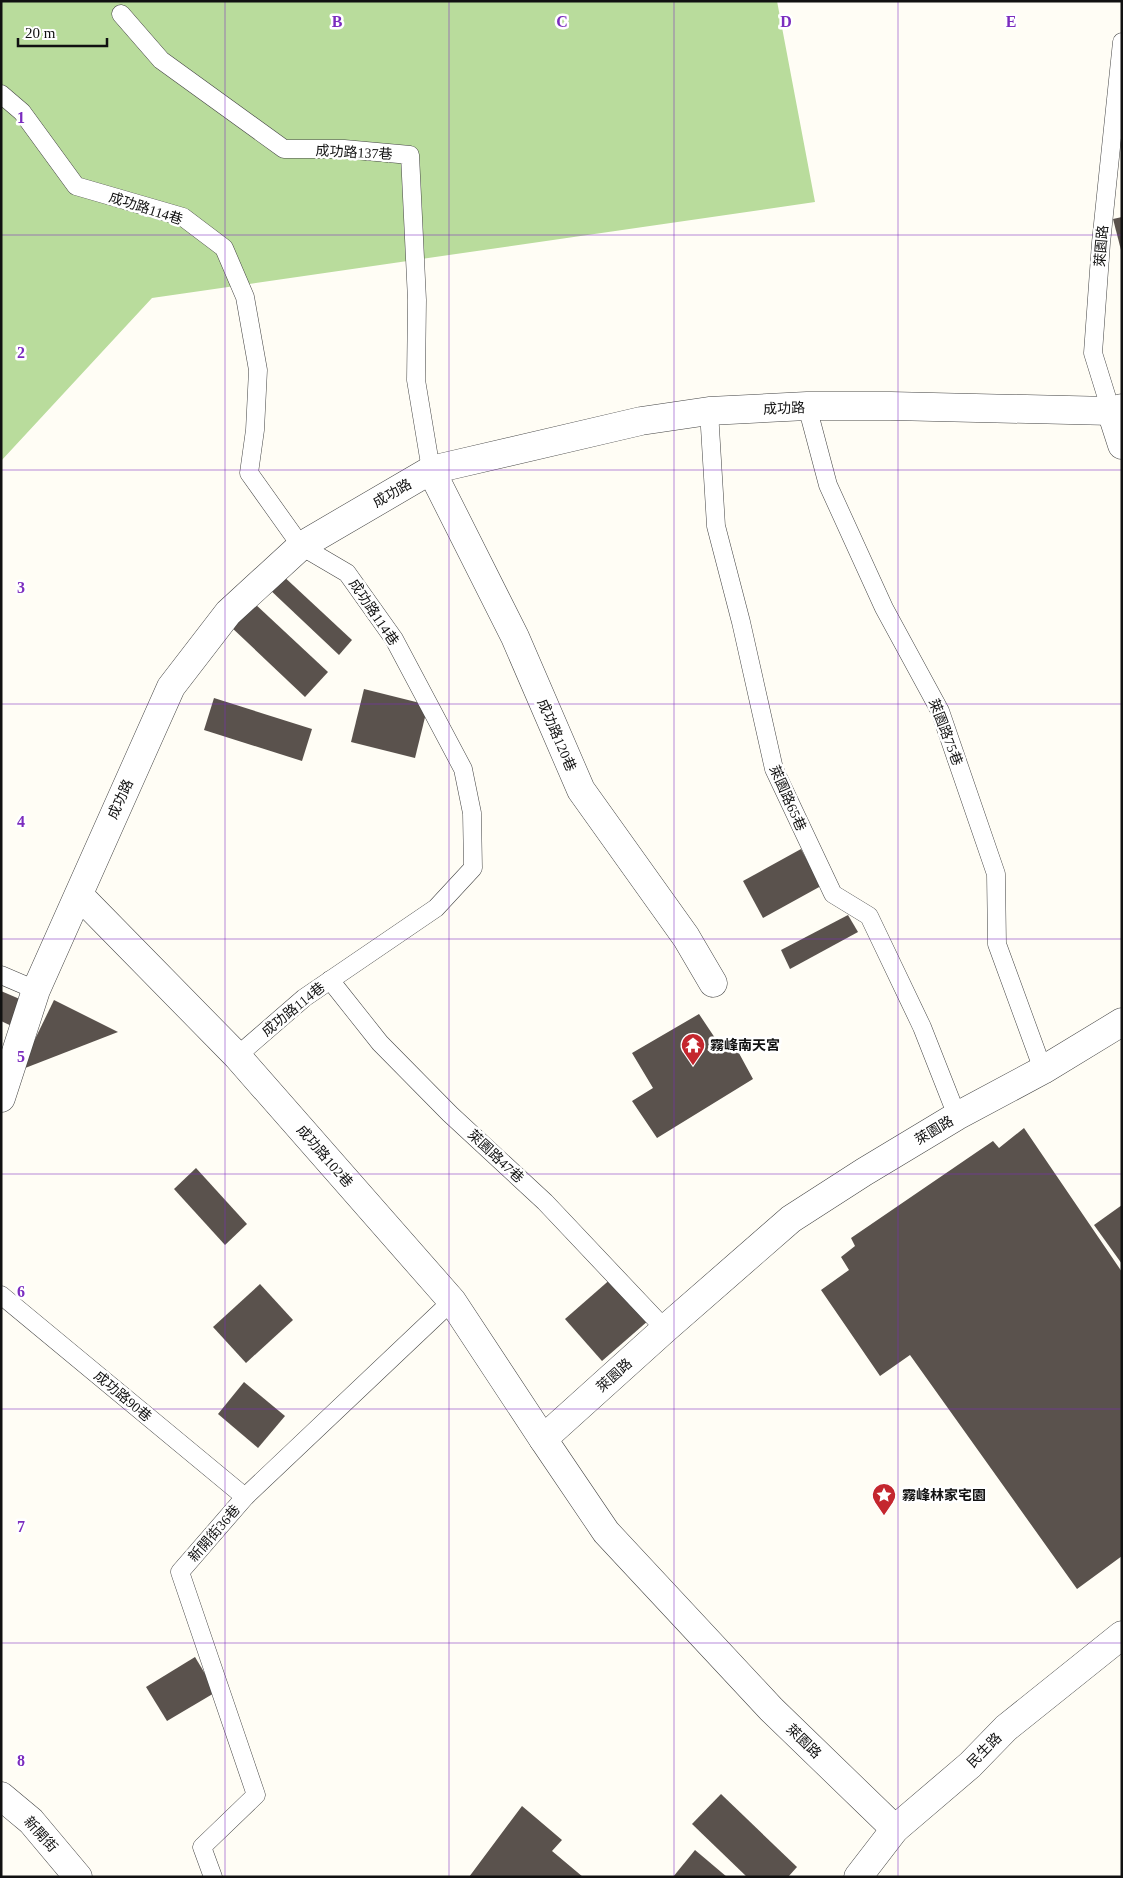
<svg xmlns="http://www.w3.org/2000/svg" width="1123" height="1878" viewBox="0 0 1123 1878" font-family="'Times New Roman','Noto Sans TC',serif">
<style>
.forest{fill:#b9dc9c}
.building{fill:#5a524d}
.lines{fill:none;stroke-linecap:round;stroke-linejoin:round}
.service-casing{stroke:#444;stroke-width:19}
.minor-casing{stroke:#444;stroke-width:29}
.service{stroke:#fff;stroke-width:18}
.minor{stroke:#fff;stroke-width:28}
.grid{fill:none;stroke:#7b2cbf;stroke-width:1;stroke-opacity:0.55}
.labels{text-anchor:middle;stroke-width:5;stroke-linejoin:round;paint-order:stroke}
.street-label{font-size:14px;fill:#111;stroke:#fff}
.poi-label{font-size:14px;font-weight:bold;fill:#111;stroke:#fff;text-anchor:start}
.grid-label{font-size:16px;text-anchor:middle;font-weight:bold;fill:#7b2cbf;stroke:#fff;stroke-width:5;stroke-linejoin:round;paint-order:stroke}
</style>
<rect width="100%" height="100%" fill="#fffdf5"/>
<path class="forest" d="M1,1H777L815,202L152,298L1,461Z"/>
<g class="building">
<path d="M1122,217V250H1121L1113,219Z"/>
<path d="M280,573L352,640L339,655L267,587Z"/>
<path d="M253,602L328,672L305,697L230,626Z"/>
<path d="M364,689L428,705L415,758L351,742Z"/>
<path d="M214,698L312,729L302,761L204,730Z"/>
<path d="M801,849L821,886L763,918L743,881Z"/>
<path d="M848,915L858,932L790,969L781,950Z"/>
<path d="M1,991L29,1003L18,1029L1,1021Z"/>
<path d="M54,1000L118,1032L20,1070Z"/>
<path d="M699,1014L723,1050L734,1044L753,1079L657,1138L632,1101L653,1088L632,1053Z"/>
<path d="M1024,1128L1122,1272V1556L1077,1589L910,1355L880,1376L821,1290L849,1270L841,1257L855,1246L851,1238L993,1141L999,1148Z"/>
<path d="M196,1168L247,1224L225,1245L174,1189Z"/>
<path d="M1122,1205V1264L1094,1225Z"/>
<path d="M613,1277L649,1320L602,1361L565,1319Z"/>
<path d="M260,1284L293,1320L246,1363L213,1327Z"/>
<path d="M244,1382L285,1416L258,1448L218,1414Z"/>
<path d="M195,1657L216,1692L167,1721L146,1687Z"/>
<path d="M721,1794L797,1867L788,1877H747L692,1824Z"/>
<path d="M522,1806L562,1840L552,1851L583,1877H469Z"/>
<path d="M695,1850L727,1877H673Z"/>
</g>
<g class="lines">
<g class="service-casing">
<g id="service">
<path d="M121,14L161,60L284,149H344L410,155L417,300L416,380L431,470"/>
<path d="M1,94L22,112L76,186L183,217L224,248L245,297L258,370L255,430L249,473L301,546L347,573L394,639L463,769L472,813L473,868L436,908L304,998L237,1056"/>
<path d="M807,406L828,485L884,608L940,711L996,874L997,944L1043,1070"/>
<path d="M709,411L716,526L741,622L774,769L833,894L869,916L922,1027L957,1116"/>
<path d="M1111,411L1093,353L1101,243L1122,42"/>
<path d="M1,975L36,990"/>
<path d="M330,980L380,1043L450,1114L545,1202L665,1329"/>
<path d="M1,1295L245,1497"/>
<path d="M213,1877L202,1847L256,1795L180,1572L245,1497L452,1301"/>
</g>
</g>
<g class="minor-casing">
<g id="minor">
<path d="M1111,411L1122,445"/>
<path d="M431,470L515,637L581,790L686,937L713,983"/>
<path d="M79,895L237,1056L452,1301L543,1439"/>
<path d="M1,1098L36,990L171,687L228,613L301,546L431,470L641,421L709,411L807,406H891L1111,411L1122,408"/>
<path d="M1,1796L31,1821L78,1877"/>
<path d="M895,1829L771,1709L606,1532L543,1439L665,1329L791,1219L864,1172L957,1116L1043,1070L1122,1022"/>
<path d="M858,1877L895,1829L970,1765L1006,1728L1122,1635"/>
</g>
</g>
<use href="#service" class="service"/>
<use href="#minor" class="minor"/>
</g>
<path class="grid" d="M225,1V1877M449,1V1877M674,1V1877M898,1V1877M1,235H1122M1,470H1122M1,704H1122M1,939H1122M1,1174H1122M1,1409H1122M1,1643H1122"/>
<defs>
<g id="temple-pin" transform="scale(1.25)"><path d="M0 17L-7.5 6A9.5 9.5 0 1 1 7.5 6Z" fill="#c4262e" stroke="#fff"/><path d="M0-6L5-2H3V0L6.5 2.5H4V6H1.5V3h-3V6H-4V2.5H-6.5L-3 0V-2H-5Z" fill="#fff"/></g>
<g id="sight-pin" transform="scale(1.25)"><path d="M0 17L-7.5 6A9.5 9.5 0 1 1 7.5 6Z" fill="#c4262e" stroke="#fff"/><path d="M0-6L1.8-2.2L6-1.7L2.9 1.2L3.7 5.4L0 3.3L-3.7 5.4L-2.9 1.2L-6-1.7L-1.8-2.2Z" fill="#fff"/></g>
</defs>
<g fill-rule="evenodd">
<use href="#temple-pin" x="693" y="1045"/>
<use href="#sight-pin" x="884" y="1495"/>
</g>
<g class="labels">
<g class="street-label">
<text transform="translate(354 152) rotate(3)" y="5">成功路137巷</text>
<text transform="translate(146 208) rotate(18)" y="5">成功路114巷</text>
<text transform="translate(1101 246) rotate(-85)" y="5">萊園路</text>
<text transform="translate(784 408) rotate(-2)" y="5">成功路</text>
<text transform="translate(392 493) rotate(-30)" y="5">成功路</text>
<text transform="translate(374 612) rotate(56)" y="5">成功路114巷</text>
<text transform="translate(946 732) rotate(69)" y="5">萊園路75巷</text>
<text transform="translate(557 735) rotate(67)" y="5">成功路120巷</text>
<text transform="translate(788 798) rotate(66)" y="5">萊園路65巷</text>
<text transform="translate(120 799) rotate(-66)" y="5">成功路</text>
<text transform="translate(293 1009) rotate(-39)" y="5">成功路114巷</text>
<text transform="translate(934 1130) rotate(-31)" y="5">萊園路</text>
<text transform="translate(325 1156) rotate(49)" y="5">成功路102巷</text>
<text transform="translate(496 1156) rotate(43)" y="5">萊園路47巷</text>
<text transform="translate(614 1375) rotate(-42)" y="5">萊園路</text>
<text transform="translate(123 1396) rotate(40)" y="5">成功路90巷</text>
<text transform="translate(214 1533) rotate(-49)" y="5">新開街36巷</text>
<text transform="translate(804 1741) rotate(44)" y="5">萊園路</text>
<text transform="translate(984 1750) rotate(-45)" y="5">民生路</text>
<text transform="translate(41 1834) rotate(48)" y="5">新開街</text>
</g>
<g class="poi-label">
<text x="710" y="1050">霧峰南天宮</text>
<text x="902" y="1500">霧峰林家宅園</text>
</g>
</g>
<g class="grid-label">
<text x="337" y="27">B</text>
<text x="562" y="27">C</text>
<text x="786" y="27">D</text>
<text x="1011" y="27">E</text>
<text x="21" y="123">1</text>
<text x="21" y="358">2</text>
<text x="21" y="593">3</text>
<text x="21" y="827">4</text>
<text x="21" y="1062">5</text>
<text x="21" y="1297">6</text>
<text x="21" y="1532">7</text>
<text x="21" y="1766">8</text>
</g>
<rect width="1123" height="1878" fill="none" stroke="#111111" stroke-width="5"/>
<path d="M18 38v8h89v-8" fill="none" stroke="#111111" stroke-width="2.5"/>
<text x="25" y="38" font-size="15" fill="#111111" stroke="#ffffff" stroke-width="4" paint-order="stroke">20 m</text>
</svg>
